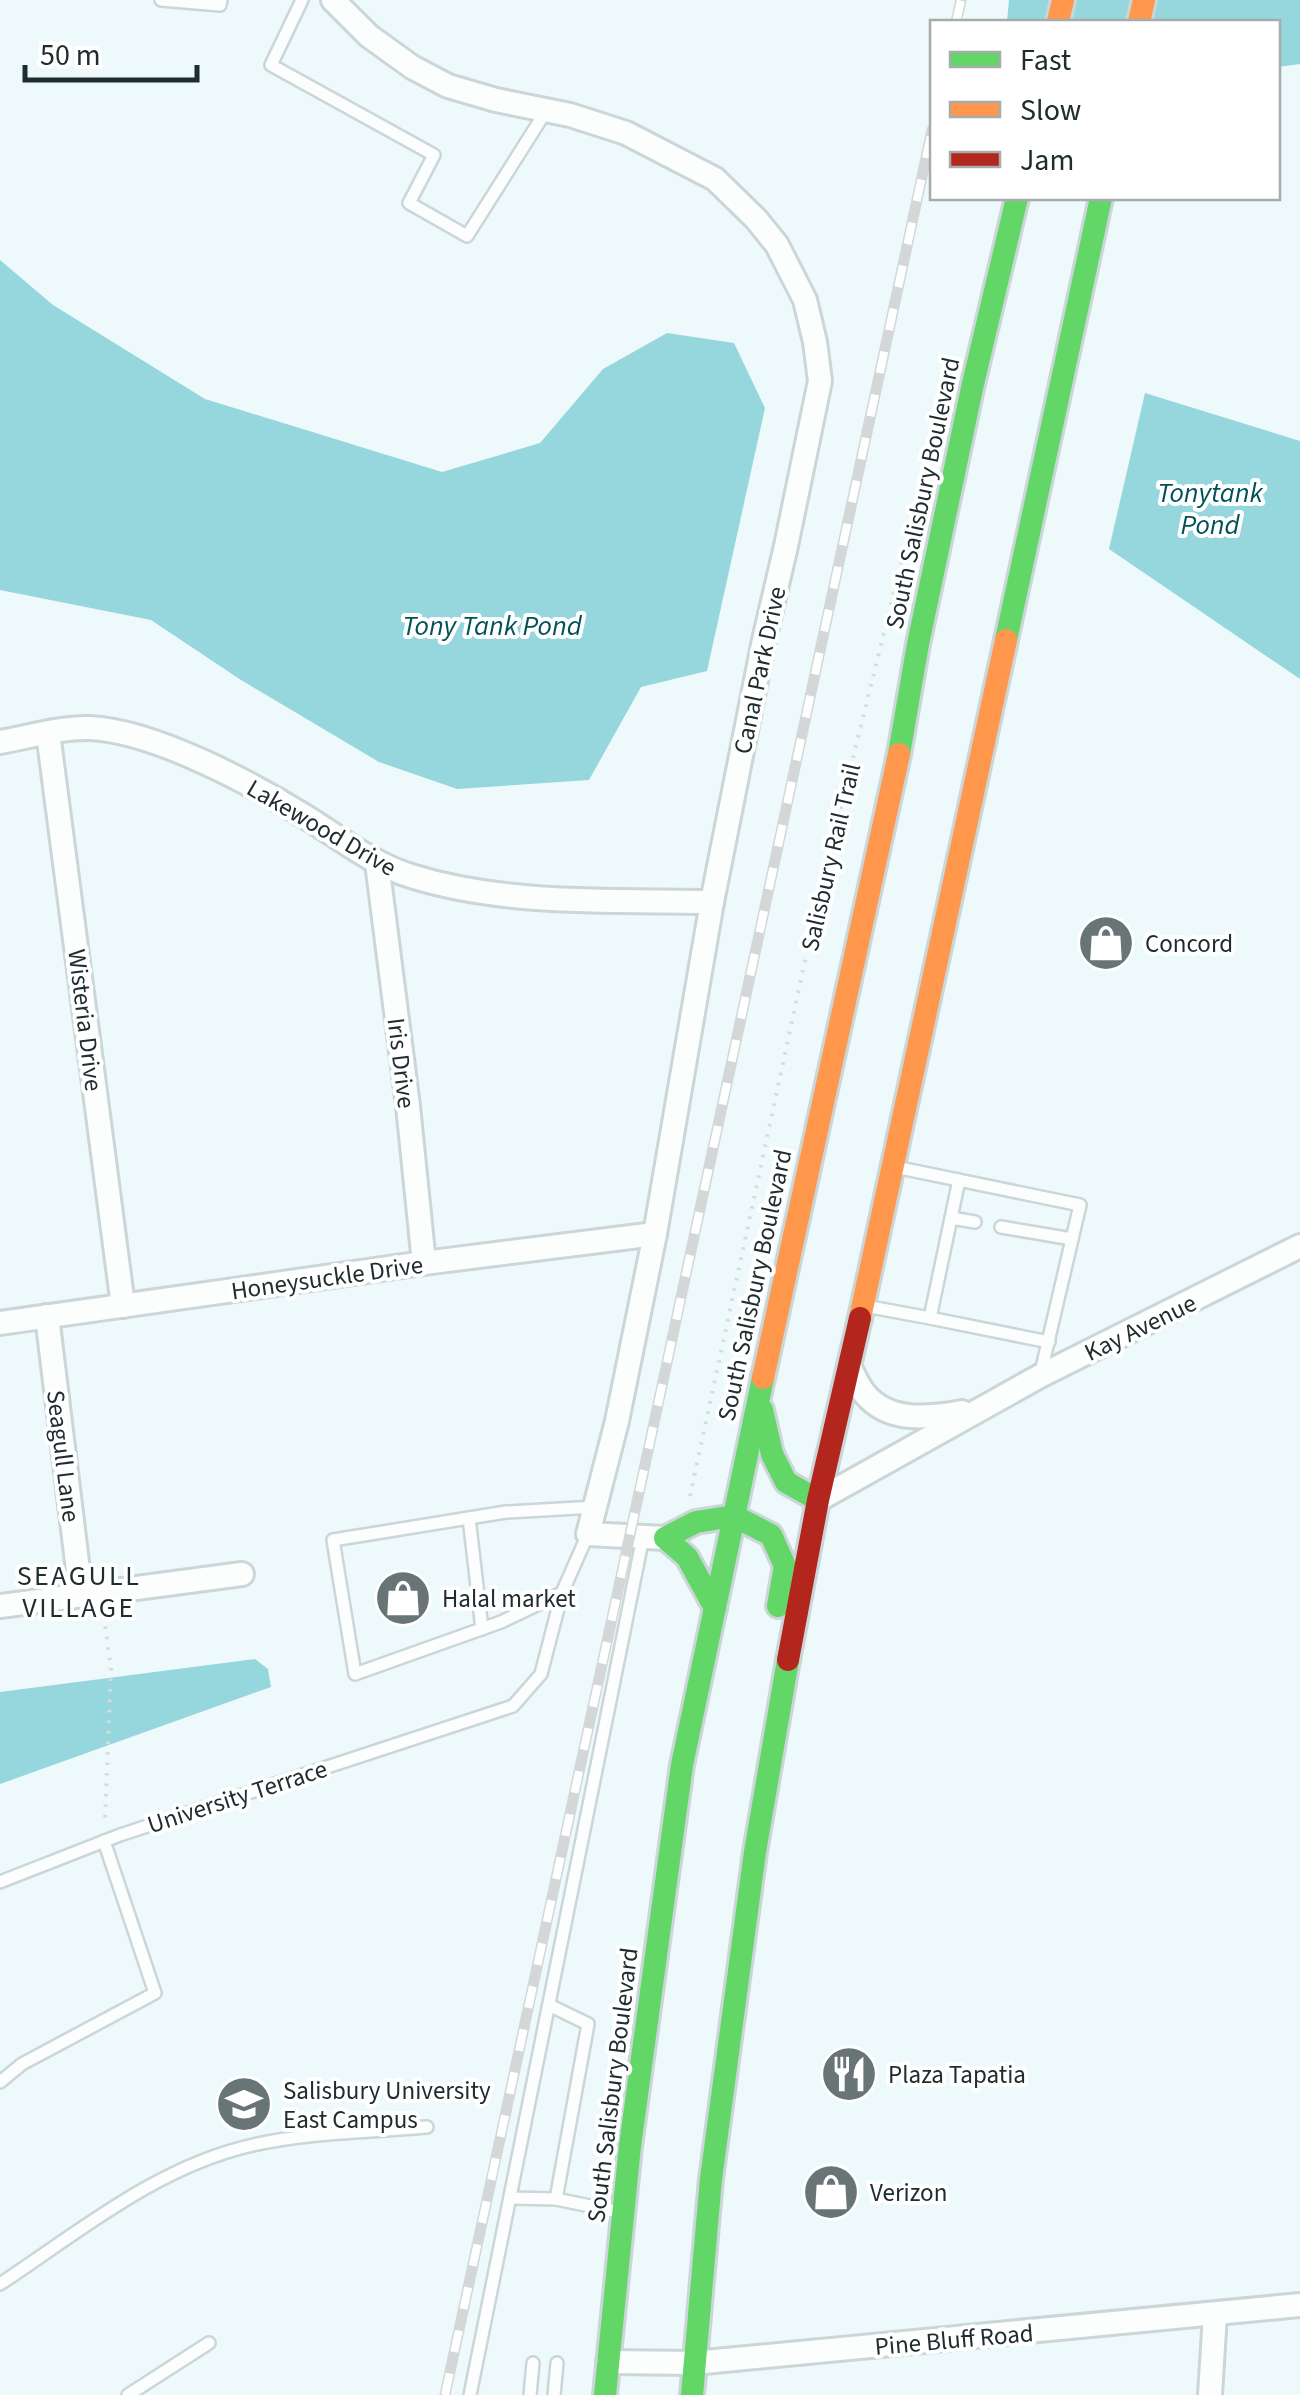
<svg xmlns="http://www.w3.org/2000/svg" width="1300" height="2395" viewBox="0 0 1300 2395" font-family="'Source Sans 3',sans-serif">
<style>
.water{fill:#96d7de}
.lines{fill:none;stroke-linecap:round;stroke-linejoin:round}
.lane-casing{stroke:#cad6d8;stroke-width:16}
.street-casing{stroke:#cad6d8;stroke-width:28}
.fast-casing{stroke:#cad6d8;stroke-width:28}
.slow-casing{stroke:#cad6d8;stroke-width:28}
.jam-casing{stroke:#cad6d8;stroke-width:28}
.path{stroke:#d8dbdb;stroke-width:4;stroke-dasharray:2.5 8;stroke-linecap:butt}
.lane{stroke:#fcfefe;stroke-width:11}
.street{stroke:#fcfefe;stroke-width:22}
.fast{stroke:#63d668;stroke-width:22}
.slow{stroke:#ff974d;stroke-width:22}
.jam{stroke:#b3261e;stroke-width:22}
.rail-casing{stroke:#d3d7d7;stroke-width:11}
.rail{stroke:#fff;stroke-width:8;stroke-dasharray:22;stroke-linecap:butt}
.labels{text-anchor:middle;stroke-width:8;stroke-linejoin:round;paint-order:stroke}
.street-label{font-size:25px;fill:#202d2e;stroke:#fff}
.poi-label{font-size:25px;fill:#202d2e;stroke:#fff;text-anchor:start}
.water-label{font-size:28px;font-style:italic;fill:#005259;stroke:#fff}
.neighbourhood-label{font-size:28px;letter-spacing:2.5px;fill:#202d2e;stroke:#fff}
</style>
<rect width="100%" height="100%" fill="#edf9fa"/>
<g class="water">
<path d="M1009,0H1300V64L1278,67V22H1007Z"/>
<path d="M0,260L53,305L205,399L442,472L540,443L603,369L667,333L734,343L765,408L707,671L641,687L589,780L457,789L379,762L241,680L151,620L0,590Z"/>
<path d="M1145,393L1300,441V679L1109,549Z"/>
<path d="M255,1659L268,1669L271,1687L0,1784V1692Z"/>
</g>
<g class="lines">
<g class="lane-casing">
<g id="lane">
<path d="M161,0L220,5L221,0"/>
<path d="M302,0L271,65L434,155L409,203L467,236L546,111"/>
<path d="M900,1168L1080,1205L1041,1372"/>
<path d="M959,1180L930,1318L1049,1342"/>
<path d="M951,1218L975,1222"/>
<path d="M1001,1227L1072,1239"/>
<path d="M865,1306L930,1318"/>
<path d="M469,1518L482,1629"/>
<path d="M562,1593L501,1622L355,1674L333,1540L506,1512L595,1507"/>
<path d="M0,1882L120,1835L513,1706L541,1674L562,1593L588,1534"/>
<path d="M549,2005L588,2024L556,2199L619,2212"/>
<path d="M0,2082L22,2064L155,1993L104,1841"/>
<path d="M510,2198L556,2199"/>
<path d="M0,2284C79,2232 158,2166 253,2145C309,2132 370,2132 427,2127"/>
<path d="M128,2395L209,2343"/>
<path d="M470,2395L643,1537"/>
<path d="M530,2395L533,2363"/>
<path d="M554,2395L557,2363"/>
</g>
</g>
<g class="street-casing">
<g id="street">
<path d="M333,0L369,36L412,67L448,86L496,100L570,115L626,133L715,179L756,219L777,245L805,300L815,342L820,381L786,546L764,640L712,902L655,1234L617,1421L588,1534L665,1538"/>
<path d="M48,733L123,1306"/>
<path d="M0,742C29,737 61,727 90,728C154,731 251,783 306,817C340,838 372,864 411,876C507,906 613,900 712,902"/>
<path d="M377,863L408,1106L424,1263"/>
<path d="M47,1316L81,1595"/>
<path d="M0,1323L424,1263L655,1234"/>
<path d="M849,1366C854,1375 858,1386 865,1394C889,1423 929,1418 962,1412"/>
<path d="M818,1500L1040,1376L1300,1246"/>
<path d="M0,1606L242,1574"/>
<path d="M608,2362L694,2363L1300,2305"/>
<path d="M1210,2395L1215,2314"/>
</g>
</g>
<g class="fast-casing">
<g id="fast">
<path d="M1006,640L1101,198"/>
<path d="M899,754L918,644L972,388L1017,198"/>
<path d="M762,1410L772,1454L786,1482L818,1500"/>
<path d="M715,1608L687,1557L665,1538L696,1522L734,1516L771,1535L785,1566L778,1606"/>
<path d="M605,2395L630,2146L682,1765L763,1378"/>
<path d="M692,2395L711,2179L755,1852L788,1660"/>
</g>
</g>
<g class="slow-casing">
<g id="slow">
<path d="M1058,22L1063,0"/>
<path d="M1139,22L1144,0"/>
<path d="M860,1318L1006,640"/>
<path d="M763,1378L899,754"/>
</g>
</g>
<g class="jam-casing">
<path id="jam" d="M788,1660L818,1500L860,1318"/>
</g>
<g class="path">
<path d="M690,1496L820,891L926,463"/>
<path d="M104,1616L111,1670L105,1821"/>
</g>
<use href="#lane" class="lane"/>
<use href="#street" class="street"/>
<use href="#fast" class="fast"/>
<use href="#slow" class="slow"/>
<use href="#jam" class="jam"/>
<g class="rail-casing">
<g id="rail">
<path d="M956,22L961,0"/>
<path d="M445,2395L932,130"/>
</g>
</g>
<use href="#rail" class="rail"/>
</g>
<defs>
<g id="shop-disc" transform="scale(2.875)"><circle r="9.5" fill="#687475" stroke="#fff"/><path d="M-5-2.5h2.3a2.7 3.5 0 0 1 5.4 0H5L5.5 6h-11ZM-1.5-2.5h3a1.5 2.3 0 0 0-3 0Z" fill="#fff"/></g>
<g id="restaurant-disc" transform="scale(2.875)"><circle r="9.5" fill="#687475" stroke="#fff"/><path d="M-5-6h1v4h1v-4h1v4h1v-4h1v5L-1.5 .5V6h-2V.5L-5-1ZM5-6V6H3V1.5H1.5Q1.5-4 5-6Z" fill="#fff"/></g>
<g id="university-disc" transform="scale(2.875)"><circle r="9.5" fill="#687475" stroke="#fff"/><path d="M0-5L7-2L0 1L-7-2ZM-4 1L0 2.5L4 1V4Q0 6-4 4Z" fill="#fff"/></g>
</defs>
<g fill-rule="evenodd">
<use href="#shop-disc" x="1106" y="943"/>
<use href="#shop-disc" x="403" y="1598"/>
<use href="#restaurant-disc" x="849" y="2074"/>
<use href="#university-disc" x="244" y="2104"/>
<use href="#shop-disc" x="831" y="2192"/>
</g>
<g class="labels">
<g class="street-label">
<text transform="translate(922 493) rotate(-78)" y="9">South Salisbury Boulevard</text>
<text transform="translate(759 670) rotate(-78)" y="9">Canal Park Drive</text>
<text transform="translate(322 827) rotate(30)" y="9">Lakewood Drive</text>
<text transform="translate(830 857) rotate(-77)" y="9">Salisbury Rail Trail</text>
<text transform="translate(86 1020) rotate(83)" y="9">Wisteria Drive</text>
<text transform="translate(402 1063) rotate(83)" y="9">Iris Drive</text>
<text transform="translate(327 1277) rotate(-8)" y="9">Honeysuckle Drive</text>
<text transform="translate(754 1285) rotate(-78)" y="9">South Salisbury Boulevard</text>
<text transform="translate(1140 1327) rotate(-26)" y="9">Kay Avenue</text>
<text transform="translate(64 1456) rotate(83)" y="9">Seagull Lane</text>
<text transform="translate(237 1796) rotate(-18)" y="9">University Terrace</text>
<text transform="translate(612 2085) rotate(-83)" y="9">South Salisbury Boulevard</text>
<text transform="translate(954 2339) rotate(-5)" y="9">Pine Bluff Road</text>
</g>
<g class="poi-label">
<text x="1145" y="952">Concord</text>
<text x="442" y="1607">Halal market</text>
<text x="888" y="2083">Plaza Tapatia</text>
<text x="283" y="2099">Salisbury University<tspan x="283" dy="29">East Campus</tspan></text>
<text x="870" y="2201">Verizon</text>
</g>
<g class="water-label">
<text x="1210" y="502">Tonytank<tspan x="1210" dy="32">Pond</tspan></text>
<text x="492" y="635">Tony Tank Pond</text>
</g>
<g class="neighbourhood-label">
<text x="79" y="1585">SEAGULL<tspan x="79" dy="32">VILLAGE</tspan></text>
</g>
</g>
<rect x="930" y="20" width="350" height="180" fill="#ffffff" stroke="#a6abab" stroke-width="2.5"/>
<rect x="950" y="52" width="50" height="15" fill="#63d668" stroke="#a6abab" stroke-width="2.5"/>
<text x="1020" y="70" font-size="30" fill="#202d2e">Fast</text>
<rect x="950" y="102" width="50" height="15" fill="#ff974d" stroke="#a6abab" stroke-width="2.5"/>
<text x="1020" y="120" font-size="30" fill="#202d2e">Slow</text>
<rect x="950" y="152" width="50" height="15" fill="#b3261e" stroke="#a6abab" stroke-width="2.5"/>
<text x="1020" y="170" font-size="30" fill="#202d2e">Jam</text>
<path d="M25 65v15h172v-15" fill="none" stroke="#202d2e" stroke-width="5"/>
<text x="40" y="65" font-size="30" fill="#202d2e" stroke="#ffffff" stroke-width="8" paint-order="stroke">50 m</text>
</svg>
